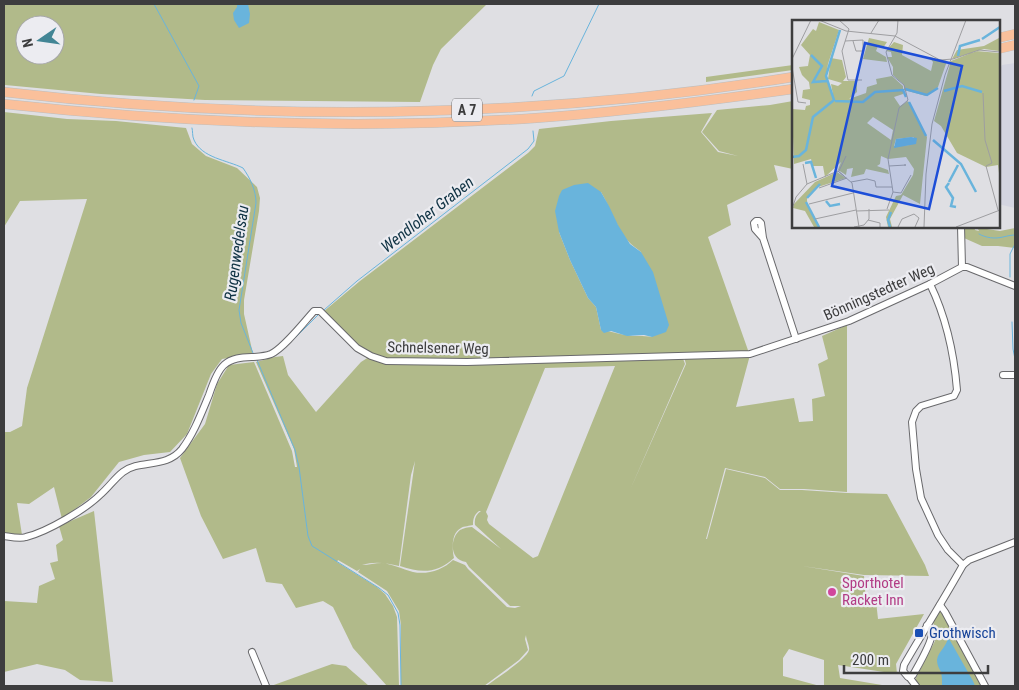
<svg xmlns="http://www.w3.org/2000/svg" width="1019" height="690" viewBox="0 0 1019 690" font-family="'Roboto Condensed',sans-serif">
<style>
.built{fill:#d4d5e0}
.green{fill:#b1ba8a;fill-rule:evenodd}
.water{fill:#69b4dc}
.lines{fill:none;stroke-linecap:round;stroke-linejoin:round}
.stream{stroke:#69b4dc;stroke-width:1}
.minor-casing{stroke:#69696c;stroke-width:8}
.highway-casing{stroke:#bdbdbd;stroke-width:10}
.minor{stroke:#fff;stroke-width:6}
.highway{stroke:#fac09b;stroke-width:9}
.hotel-dot{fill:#d1479c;stroke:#ececf1;stroke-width:2}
.transit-dot{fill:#1a4fb4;stroke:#ececf1;stroke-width:2}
.labels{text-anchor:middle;stroke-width:4.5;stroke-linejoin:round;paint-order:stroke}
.shield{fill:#ececf1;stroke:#727274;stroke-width:1}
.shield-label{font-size:14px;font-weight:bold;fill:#3d3d3e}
.street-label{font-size:15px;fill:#3d3d3e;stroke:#ececf1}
.hotel-label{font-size:15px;fill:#b23c85;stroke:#ececf1;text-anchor:start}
.transit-label{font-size:15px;fill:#164399;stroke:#ececf1;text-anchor:start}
.water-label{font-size:16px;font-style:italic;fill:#0f3243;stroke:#ececf1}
.inset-river{fill:none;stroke:#69b4dc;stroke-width:2.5}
.inset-road{fill:none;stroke:#9e9ea1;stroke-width:1}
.view{fill:#1d4ed8;fill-opacity:0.15;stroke:#1d4ed8;stroke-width:2.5}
.inset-edge{fill:none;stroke:#3d3d3e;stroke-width:2.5}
</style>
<rect width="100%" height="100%" fill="#dfdfe3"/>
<path class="built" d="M1015,63V208L998,204V74L1002,65Z"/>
<g class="green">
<path d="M4,4H487L441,49L433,65L420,102L205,100L101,94L5,85L4,84ZM25,25H55V55H25Z"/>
<path d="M793,65V70L706,82V77Z"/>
<path d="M793,101V169L774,165L778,180L727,205L731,225L708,237L749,353L682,356L685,364L630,490L686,364L684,357L750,355L736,407L794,398L799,422L813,421L812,399L825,396L818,364L828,359L822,336L847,325V492L804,489H780L765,477L725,468L706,539H707L726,469L765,478L780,490H802L847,493L887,494L925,565L929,576L864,575L802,566L864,576L866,601H876L878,619L924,614L896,664L897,674L838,665L840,678L888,686H824V660L789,649L783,658V676L820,686H486C494,680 527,659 529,650C530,647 526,639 526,635L525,639L528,650L519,660L484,686H401V625L399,611L387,591L358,572L360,569L357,571L338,560L337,562L377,587L385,594L393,606L397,617L399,686H387L353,648L333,607L323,601L296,608L282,584L266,582L256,548L223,559L201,516L180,458L205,424L217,384L229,365L254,362L292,451L295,467H297L294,449L256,362L275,357L283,356L288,375L316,412L361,362L372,355L358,346L323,312L360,281L528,153L535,146L539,129L611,121L712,113L701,132L718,152L738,156L719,151L702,132L717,110L770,105ZM601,192C610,207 618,232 631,244C634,247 638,249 641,252L652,337C643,335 635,337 626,335C618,334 610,331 601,330L596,307L588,298L570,260L559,232ZM615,366L538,556L533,558L489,524L487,520L488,516L486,512L545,368ZM415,461L400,566C421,573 436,574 454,558C452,549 451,533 461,528C464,526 470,526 473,525C473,519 474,515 479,511H481C476,514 474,519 475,525L501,549L472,527C468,527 464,528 460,530C450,538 449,560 466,562L469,567L510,606H521L515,608L507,607L468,569L465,565L453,560C443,570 427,575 413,572C402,569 392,564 382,563C375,563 369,565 362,565C375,561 386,563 399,566L411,475Z"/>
<path d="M4,112L67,119L116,121L186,128L192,144L206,156L237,168L257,187L260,198L259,211L244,300V314L253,354L222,359L211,374L187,434L170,452L144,455L119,462L91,497L62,519L54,487L29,504L17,503L22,535L4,533V432H10L22,426L27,388L87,199L20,201L4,227Z"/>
<path d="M964,226H974L975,230L979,231L978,229L980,226L987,229L1000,231L1015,228V248L998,246H982L964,238Z"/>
<path d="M94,511L113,682L80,680L65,670L37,664L4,672V601L37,603L39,586L55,579L50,563L58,561L56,545L63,540L59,526Z"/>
<path d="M942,611L983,686H919L914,682L935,641L936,633L933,622L939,612Z"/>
<path d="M332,664L346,666L369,686H271Z"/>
</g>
<g class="water">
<path d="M237,4H248L250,14L249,23L239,28L234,20L233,13L237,7Z"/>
<path d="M588,183L601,192L609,206L618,225L630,244L641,252L653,272L669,325L666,332L652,337L644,335L627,336L611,331L604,333L601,330L596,307L588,298L570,260L559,232L555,211L559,196L562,190L574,185Z"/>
<path d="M948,637L973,681L975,686L942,685C942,681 942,676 941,672C939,668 937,665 937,660C938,651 947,647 948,637Z"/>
</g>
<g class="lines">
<g class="stream">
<path d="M154,4L199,86L194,100"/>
<path d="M532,96L534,91L564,76L599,4"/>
<path d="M192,128C193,131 192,136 194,140C202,158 227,160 243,168C250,178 256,190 256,203L239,310L241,323L253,353"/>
<path d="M979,234C986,238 995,239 1003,237C1008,236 1010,235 1015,235"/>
<path d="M1010,277V254L1015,244"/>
<path d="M324,310L357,281L528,149L534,141L533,131"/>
<path d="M1012,322L1013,349L1015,359"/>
<path d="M285,348L318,315"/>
<path d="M261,359L257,360L295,450L299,467L308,536L312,546L317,549L379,588L388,595L398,613L400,625L401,686"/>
</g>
<g class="minor-casing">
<g id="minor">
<path d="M961,226L962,267"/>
<path d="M763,238L755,229L754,223L756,221H759L761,223L763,238L796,339"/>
<path d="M930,284C946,317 954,353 957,390L954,396L921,406L916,411L912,422L916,469L921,498L938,535L948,550L963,565"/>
<path d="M1003,375H1015"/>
<path d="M4,536C11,537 20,539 26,537C47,532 86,509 101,494C109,487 115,478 123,472C140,459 166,469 182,449C194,433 201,414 209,395C212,386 217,371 224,365C237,353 257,360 271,354C284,348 304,322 314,311H320L357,348L371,356L386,361L467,362L750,354L849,321L930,284L962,267H967L1015,286"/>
<path d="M940,605L945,612L985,686"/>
<path d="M927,625C930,628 931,628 932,632C933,641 918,666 913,675L911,677H908L903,671L904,665C923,632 944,599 963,565L969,560L1015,542"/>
<path d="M252,652L266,686"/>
<path d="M909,677L916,686"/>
</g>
</g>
<g class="highway-casing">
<g id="highway">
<path d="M998,38L1015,34"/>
<path d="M998,49L1015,45"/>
<path d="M4,92C266,122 532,119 793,77"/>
<path d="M4,104C180,123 358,130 536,118C622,112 707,101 793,89"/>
</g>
</g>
<use href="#minor" class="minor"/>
<use href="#highway" class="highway"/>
</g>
<circle class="hotel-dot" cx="832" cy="592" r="5"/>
<rect class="transit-dot" x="914" y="628" width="10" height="10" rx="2.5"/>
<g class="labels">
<rect class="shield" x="452" y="98.5" width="30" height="23" rx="4"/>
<g class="shield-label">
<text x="467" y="115">A 7</text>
</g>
<g class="street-label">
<text transform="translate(879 292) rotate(-24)" y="5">Bönningstedter Weg</text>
<text transform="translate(438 348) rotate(1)" y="5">Schnelsener Weg</text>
</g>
<g class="hotel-label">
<text x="842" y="588">Sporthotel<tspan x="842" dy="17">Racket Inn</tspan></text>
</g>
<g class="transit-label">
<text x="929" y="638">Grothwisch</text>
</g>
<g class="water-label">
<text transform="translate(427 214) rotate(-38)" y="6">Wendloher Graben</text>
<text transform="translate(236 253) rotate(-82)" y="6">Rugenwedelsau</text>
</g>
</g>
<g transform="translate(792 20)">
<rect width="208" height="208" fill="#dfdfe3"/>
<path d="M27,2L47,10L36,44L34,56L41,75L39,64L46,66L50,63L36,59L39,38L50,40L54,57L51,61H65V72L57,79L74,73L75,67L85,64L84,59L100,56L111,66V74L102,77L108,86L116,81L135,117L128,184L111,175L98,199L100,207H96L94,197L104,176L109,175L121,155L122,149L114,137L96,139L89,136L88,144L85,146L96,150L97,154L74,149L72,154L59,157L61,148L55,149L54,155L46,150L49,142L33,157L31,146H21L19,139L2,144L0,89L13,90L14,86L18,85V80L10,78L11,70L18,69L17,62L10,55L7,47L16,46L18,35L9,25L21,9L24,11ZM81,97L101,110L99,120L75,103ZM122,117L118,125L102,126L104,119ZM77,18L95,22L91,28L86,26L84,31L94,37L95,42L71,39ZM207,18V31L192,29L160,39L165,30L192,26ZM102,22L111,25L110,35L139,51L141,42L137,37L155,41L146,67L134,76L112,70V65L101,55V47L95,37H100L99,32L94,31ZM184,31L207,33V153L206,145L194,147L165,133L149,106L142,101L159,41ZM45,152L54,158L26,167L15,177V184L28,207H22L13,191L1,188L2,184L23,162Z" fill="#b1ba8a" fill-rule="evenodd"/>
<path d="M119,117L125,118L124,124L102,128L104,119Z" fill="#69b4dc"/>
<path class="inset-river" d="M190,19L208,7M19,35L30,46L21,62L35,61M166,36L168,26L188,20M113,69L135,75L146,68M152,71L170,66L190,72M43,81L71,82L83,72L111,70L114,77M117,82L134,116M141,120L169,144L184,172M0,137L7,136L14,130L21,97L42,80L34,56L48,10M13,143L19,142L24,158M157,162L166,145M157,163L154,167L161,178L159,186L164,187M15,178L28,164M34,181L38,186L48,184M14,182L27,207M98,207L96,200L99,192"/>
<path class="inset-road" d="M27,0L54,11L103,16L148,40L161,39L187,30L208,32M47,0L57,9L50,31L56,60H70M79,13L87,0M53,21L71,20V31H64L61,21M0,39L19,0M0,47L6,82L14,83M191,73L193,120L200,143L194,146L206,190M11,144L15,164M97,146L114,145H112M47,151L54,136M52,156L46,151L60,163L67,207M59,162L75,159L83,161L84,167H100M27,168L55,158M101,172L109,173L119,155M17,184L61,173M0,189L4,177L15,164L46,151M95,189L101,172L96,139L107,88L116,80L112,65L100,55L94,32L105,13L106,0M64,191L97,190M23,199L64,190M76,200L88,203V207M62,207L72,205L77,199V189M106,207L110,199L122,194L127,198L123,207M132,207L134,154L140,104L153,55L174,0M164,207L208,190"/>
<path class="view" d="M73,23L170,46L137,189L40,166Z"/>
<rect width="208" height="208" class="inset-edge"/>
</g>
<rect width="1019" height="690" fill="none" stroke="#3d3d3e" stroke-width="10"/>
<g transform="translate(40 40) rotate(257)"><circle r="24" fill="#ececf1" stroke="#a6a6a9"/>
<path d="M0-4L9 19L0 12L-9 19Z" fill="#428595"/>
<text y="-8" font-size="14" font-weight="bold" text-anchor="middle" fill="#3d3d3e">N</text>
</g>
<path d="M844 665v8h144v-8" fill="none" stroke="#3d3d3e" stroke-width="2.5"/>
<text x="852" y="665" font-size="15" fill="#3d3d3e" stroke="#ececf1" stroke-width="4" paint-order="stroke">200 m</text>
</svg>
